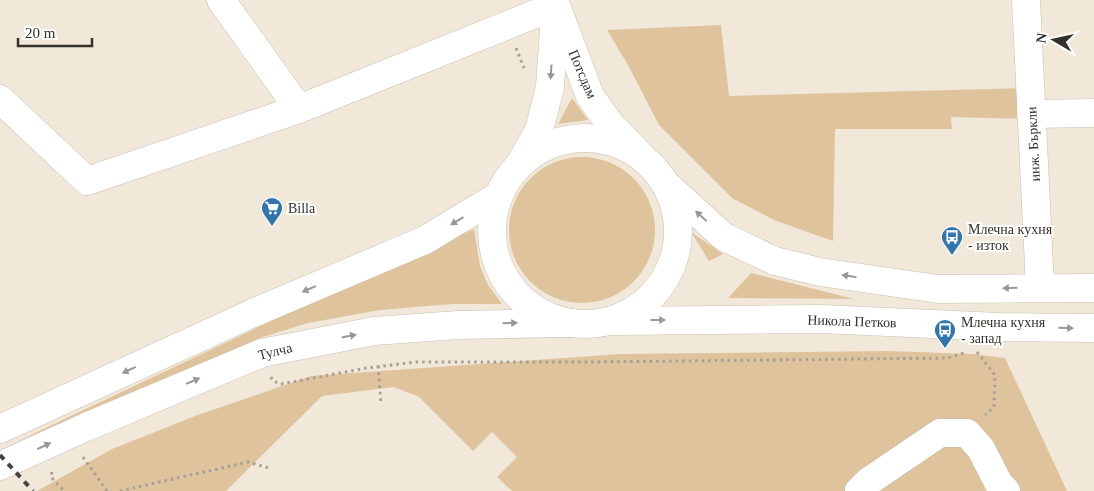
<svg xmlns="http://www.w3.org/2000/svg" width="1094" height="491" viewBox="0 0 1094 491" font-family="Georgia,serif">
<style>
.green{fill:#dec39d}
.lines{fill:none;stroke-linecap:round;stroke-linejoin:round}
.minor-casing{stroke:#c8beb1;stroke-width:29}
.major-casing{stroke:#c8beb1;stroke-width:29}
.path{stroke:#a69f94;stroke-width:3;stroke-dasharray:2.5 4;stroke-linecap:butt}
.minor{stroke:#fff;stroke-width:28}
.major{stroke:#fff;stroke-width:28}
.rail{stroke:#47443d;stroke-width:4;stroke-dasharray:6 6;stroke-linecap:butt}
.oneway{fill:#9a9895}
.labels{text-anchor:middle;stroke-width:4;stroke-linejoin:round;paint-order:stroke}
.street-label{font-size:14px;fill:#34312b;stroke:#fff}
.poi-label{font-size:14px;fill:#34312b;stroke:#fff;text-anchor:start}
</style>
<rect width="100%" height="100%" fill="#f2e8da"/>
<g class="green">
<path d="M721,25L729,96L1025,88L1026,119L951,117L952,129H835L833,241L774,220L732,198L659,125L628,65L607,30Z"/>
<path d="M572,98L588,120L558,124Z"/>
<circle cx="582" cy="230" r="73"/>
<path d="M474,229L480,266L488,285L502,304H452L380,310L308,323L263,337L16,442L290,312Z"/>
<path d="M691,232L723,254L709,261Z"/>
<path d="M751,273L854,299L728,298Z"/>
<path d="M887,351L973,354L1005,358L1067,491H512L497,477L517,457L492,432L473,451L419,397L394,387L322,396L226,491H37L112,449L195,416L311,376L620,354Z"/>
</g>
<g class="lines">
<g class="minor-casing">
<g id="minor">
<path d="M221,0L299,109"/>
<path d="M554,0L590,96L610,124L642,157"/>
<path d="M1026,0L1040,287"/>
<path d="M0,99L87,181L299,109L555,6"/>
<path d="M1031,114L1094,113"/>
<path d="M520,164L539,130L550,87L555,15"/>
<path d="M859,491L869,481L940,433H967L981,449L999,484L1006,491"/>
</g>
</g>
<g class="major-casing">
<g id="major">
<circle cx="585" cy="231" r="93"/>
<path d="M668,186L724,237L775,261L820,272L938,289L1094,288"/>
<path d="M614,321L821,319L999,327L1094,328"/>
<path d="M0,429L253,313L425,240L498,196"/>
<path d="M0,466L86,427L262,353L374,331L458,325L572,323"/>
</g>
</g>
<g class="path">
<path d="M516,48L524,68"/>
<path d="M977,352L995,375L994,407L985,415"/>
<path d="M378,366L381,404"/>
<path d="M271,377L273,381L281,384L367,368L416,362H591L948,358L964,353"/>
<path d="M83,457L107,491"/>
<path d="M52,472L51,477L64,491"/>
<path d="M120,491L248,462L269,468"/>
</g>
<use href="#minor" class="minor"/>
<use href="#major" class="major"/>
<path class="rail" d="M0,455L33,491"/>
</g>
<defs><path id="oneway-solid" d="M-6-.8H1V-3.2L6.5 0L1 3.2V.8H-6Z" transform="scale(1.25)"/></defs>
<g class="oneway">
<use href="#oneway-solid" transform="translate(551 72) rotate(94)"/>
<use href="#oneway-solid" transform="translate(701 216) rotate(-138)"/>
<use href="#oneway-solid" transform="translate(457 221) rotate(149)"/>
<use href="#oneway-solid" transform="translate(849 276) rotate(-171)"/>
<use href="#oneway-solid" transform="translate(1010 288) rotate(179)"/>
<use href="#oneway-solid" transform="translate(309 289) rotate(157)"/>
<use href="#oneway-solid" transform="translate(658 320)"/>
<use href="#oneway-solid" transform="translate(510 323) rotate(-1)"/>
<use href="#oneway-solid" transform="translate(1066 328) rotate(1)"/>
<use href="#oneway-solid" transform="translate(349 336) rotate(-11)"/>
<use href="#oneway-solid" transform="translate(129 370) rotate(155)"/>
<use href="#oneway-solid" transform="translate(193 381) rotate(-23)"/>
<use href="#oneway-solid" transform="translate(44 446) rotate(-25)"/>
</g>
<defs>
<g id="supermarket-pin" transform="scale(1.125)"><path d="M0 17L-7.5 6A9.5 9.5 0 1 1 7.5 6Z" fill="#3375ab" stroke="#fff"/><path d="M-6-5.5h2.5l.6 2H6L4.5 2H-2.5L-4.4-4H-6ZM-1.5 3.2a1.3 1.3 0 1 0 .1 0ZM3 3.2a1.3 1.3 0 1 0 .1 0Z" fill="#fff"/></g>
<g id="bus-pin" transform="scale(1.125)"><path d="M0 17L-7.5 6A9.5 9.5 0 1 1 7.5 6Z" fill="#3375ab" stroke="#fff"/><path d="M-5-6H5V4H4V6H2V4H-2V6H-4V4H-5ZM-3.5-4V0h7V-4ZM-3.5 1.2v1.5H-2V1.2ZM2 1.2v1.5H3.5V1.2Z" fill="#fff"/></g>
</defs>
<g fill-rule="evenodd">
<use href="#supermarket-pin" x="272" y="208"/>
<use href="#bus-pin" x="952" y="237"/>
<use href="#bus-pin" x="945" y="330"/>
</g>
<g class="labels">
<g class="street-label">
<text transform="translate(583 74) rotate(67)" y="5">Потсдам</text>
<text transform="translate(1033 144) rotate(-93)" y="5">инж. Бъркли</text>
<text transform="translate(852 321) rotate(2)" y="5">Никола Петков</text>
<text transform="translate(275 351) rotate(-14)" y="5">Тулча</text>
</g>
<g class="poi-label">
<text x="288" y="213">Billa</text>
<text x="968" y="234">Млечна кухня<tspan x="968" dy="16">- изток</tspan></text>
<text x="961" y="327">Млечна кухня<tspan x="961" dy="16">- запад</tspan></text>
</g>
</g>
<g transform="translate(1054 40) rotate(279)" stroke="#ffffff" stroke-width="4" paint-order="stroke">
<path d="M0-4L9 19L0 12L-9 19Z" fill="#34312b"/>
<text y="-8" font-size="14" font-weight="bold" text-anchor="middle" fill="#34312b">N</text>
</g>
<path d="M18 38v8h74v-8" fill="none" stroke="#34312b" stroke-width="2.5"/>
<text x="25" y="38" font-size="15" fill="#34312b" stroke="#ffffff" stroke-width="4" paint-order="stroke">20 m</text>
</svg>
